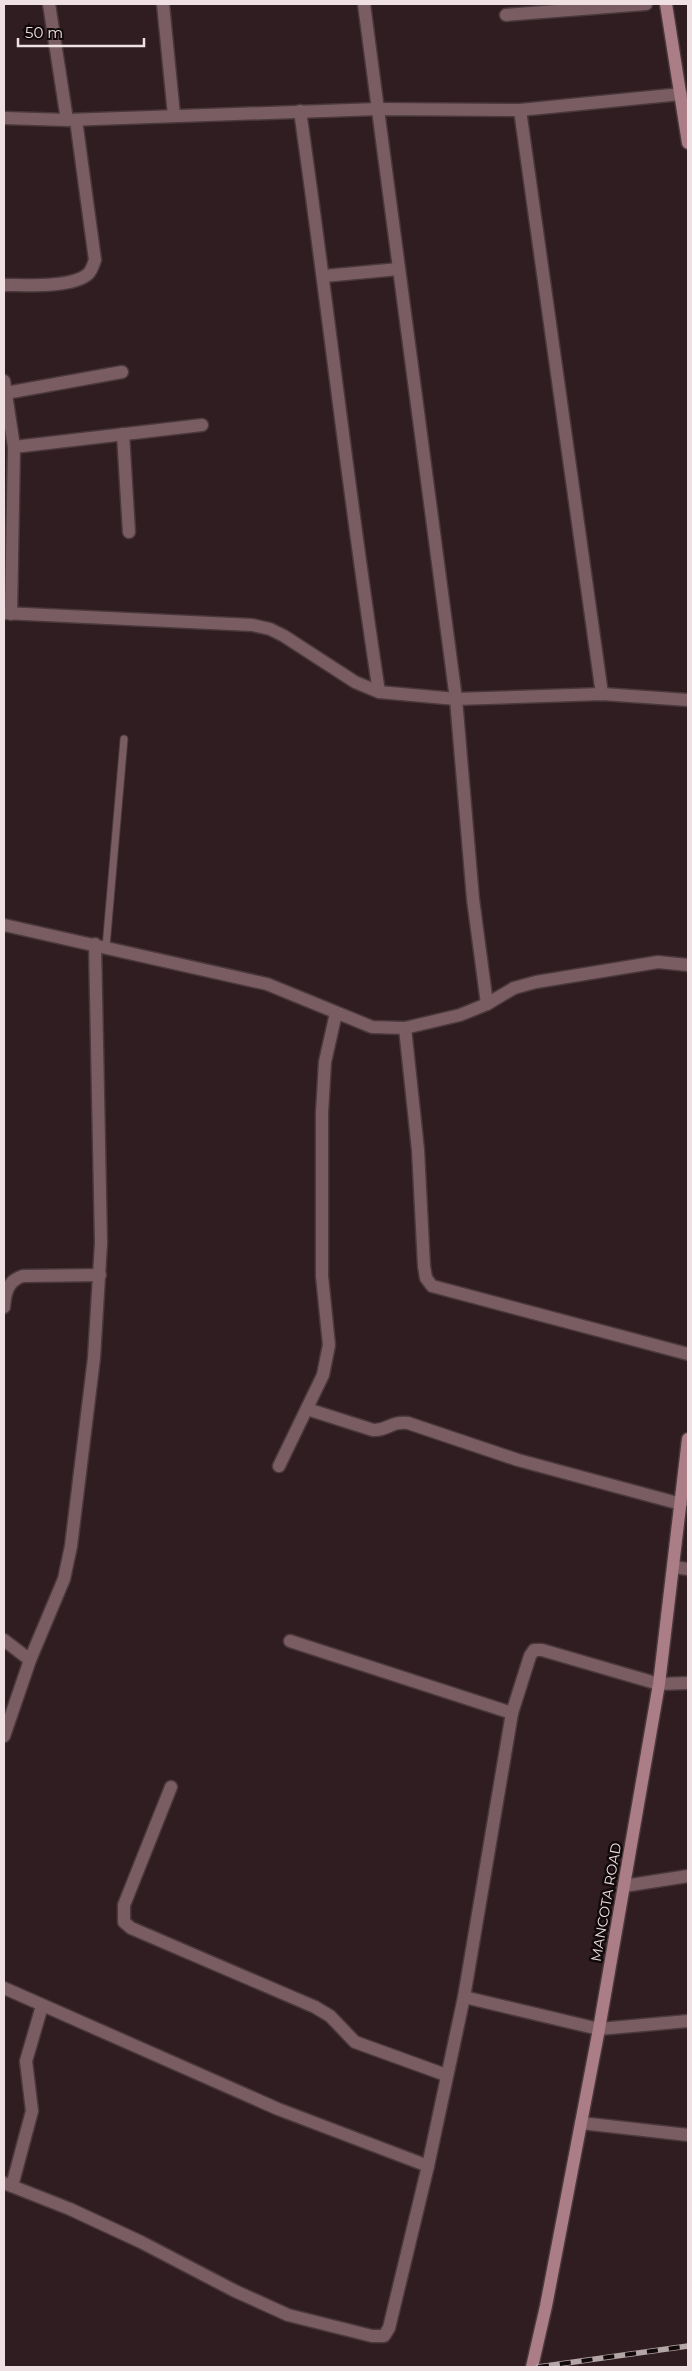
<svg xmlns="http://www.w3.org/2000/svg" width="692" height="2371" viewBox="0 0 692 2371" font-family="Montserrat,sans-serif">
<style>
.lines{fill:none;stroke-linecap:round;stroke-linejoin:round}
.service-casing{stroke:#4a383c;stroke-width:9}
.minor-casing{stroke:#4a383c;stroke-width:15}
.secondary-casing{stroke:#4a383c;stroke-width:15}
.service{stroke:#7a5d62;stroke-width:7}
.minor{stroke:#7a5d62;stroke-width:12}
.secondary{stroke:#ab7d86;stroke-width:12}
.rail-casing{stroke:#b4a5a7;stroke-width:5.5}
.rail{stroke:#12090b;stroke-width:4;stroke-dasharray:11;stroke-linecap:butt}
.labels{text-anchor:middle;stroke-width:5;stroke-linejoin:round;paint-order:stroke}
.street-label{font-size:14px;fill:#efe1e3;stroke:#12090b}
</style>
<rect width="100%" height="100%" fill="#2f1d21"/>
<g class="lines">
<g class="service-casing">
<path id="service" d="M106,947L124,739"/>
</g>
<g class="minor-casing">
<g id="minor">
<path d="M49,4L67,120"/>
<path d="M163,4L174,115"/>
<path d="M364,4L456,699L473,899L487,1004"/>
<path d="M506,15L646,4"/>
<path d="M520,110L602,694"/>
<path d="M300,111C328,305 349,499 379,692"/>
<path d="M4,118L67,120L378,109L520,110L681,94"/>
<path d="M324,276L399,269"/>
<path d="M4,285C25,285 72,288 88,274C92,270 93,265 95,260L76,120"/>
<path d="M4,381L14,447L11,614"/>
<path d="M6,393L122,372"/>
<path d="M123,434L129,532"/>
<path d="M14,447L202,425"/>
<path d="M4,613L252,625L270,629L284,636L355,682L379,692L456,699L602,694L688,700"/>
<path d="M4,925L267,984L372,1027L405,1028L460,1015L487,1004L514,988L536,982L658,962L688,965"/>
<path d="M405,1028L418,1150L424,1266L426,1278L432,1286L688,1354"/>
<path d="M4,1307C5,1293 8,1280 23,1276L100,1275"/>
<path d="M307,1409L373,1430C388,1431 390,1421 408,1423L518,1460L681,1504"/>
<path d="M279,1466L323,1375L329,1345L322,1276V1113L325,1062L336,1013"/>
<path d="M674,1567L688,1569"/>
<path d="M4,1640L30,1660L4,1736"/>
<path d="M290,1641L512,1713"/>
<path d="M30,1660L64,1579L71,1546L94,1358L101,1243L95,944"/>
<path d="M171,1787L124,1905V1922L131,1928L315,2007L330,2016L355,2042L446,2075"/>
<path d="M624,1886L688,1876"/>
<path d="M4,1988L278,2109L428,2166"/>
<path d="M464,1997L599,2029L688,2021"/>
<path d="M581,2123L688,2135"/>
<path d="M4,2183L70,2209L141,2242L235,2291L288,2315L372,2336H384L389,2328L428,2166L464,1997L512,1713L530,1656L534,1650H542L659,1684L688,1683"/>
<path d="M12,2186L32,2111L26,2061L42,2006"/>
</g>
</g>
<g class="secondary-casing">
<g id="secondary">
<path d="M666,4L688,143"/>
<path d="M532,2367L546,2306L599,2029L659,1684L688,1439"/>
</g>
</g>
<use href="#service" class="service"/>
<use href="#minor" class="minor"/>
<use href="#secondary" class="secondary"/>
<g class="rail-casing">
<path id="rail" d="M538,2367L688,2346"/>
</g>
<use href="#rail" class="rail"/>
</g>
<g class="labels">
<g class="street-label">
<text transform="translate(606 1902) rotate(-80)" y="5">MANCOTA ROAD</text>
</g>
</g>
<rect width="692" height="2371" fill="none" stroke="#efe1e3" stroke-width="10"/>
<path d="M18 38v8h126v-8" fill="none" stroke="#efe1e3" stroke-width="2.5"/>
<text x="25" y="38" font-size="15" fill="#efe1e3" stroke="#12090b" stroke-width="4" paint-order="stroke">50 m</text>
</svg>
